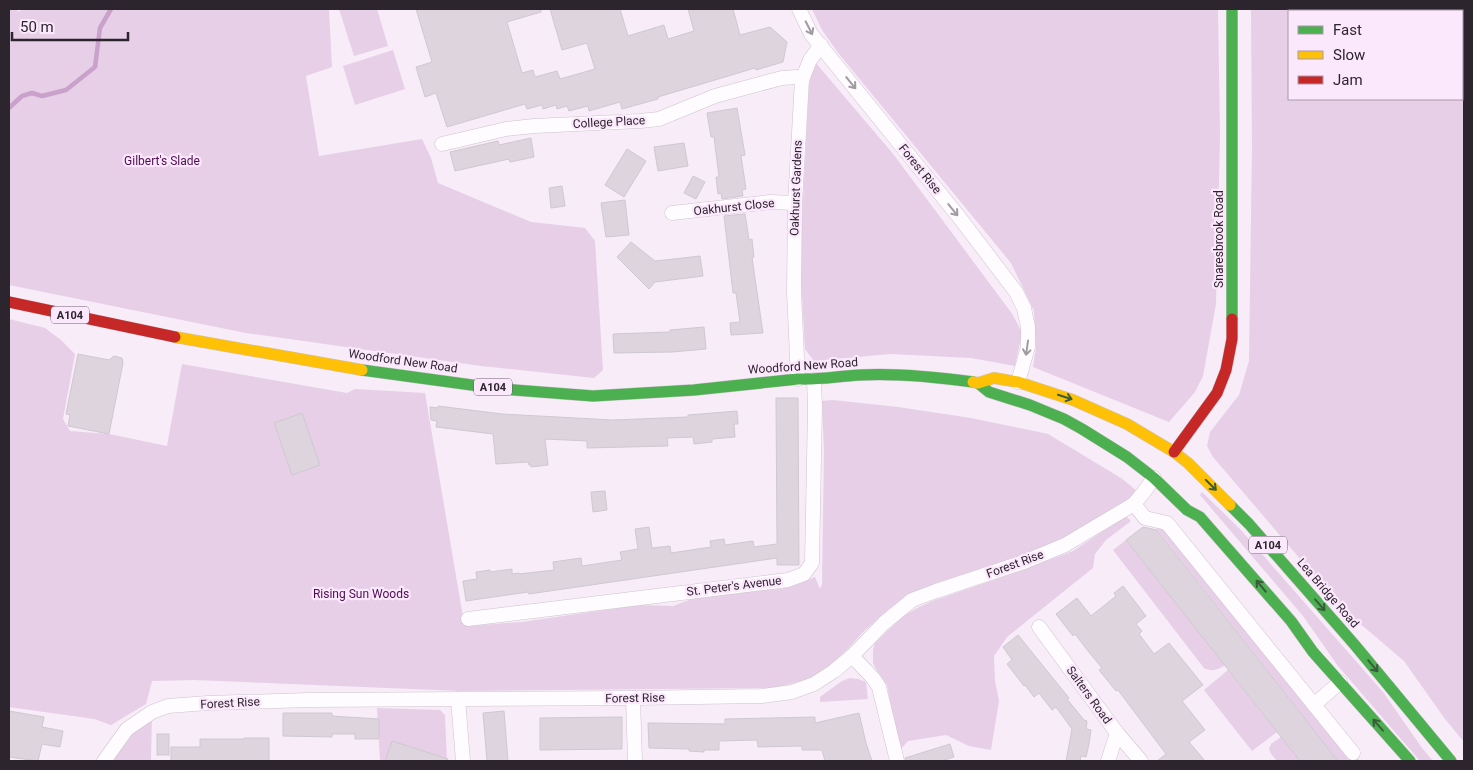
<svg xmlns="http://www.w3.org/2000/svg" width="1473" height="770" viewBox="0 0 1473 770" font-family="Roboto,sans-serif">
<style>
.green{fill:#e6cfe7;fill-rule:evenodd}
.lines{fill:none;stroke-linecap:round;stroke-linejoin:round}
.stream{stroke:#caa1cb;stroke-width:4.5}
.building{fill:#ddd4de;stroke:#d0c8d1}
.street-casing{stroke:#cdc4cd;stroke-width:15}
.fast-casing{stroke:#cdc4cd;stroke-width:12}
.slow-casing{stroke:#cdc4cd;stroke-width:12}
.jam-casing{stroke:#cdc4cd;stroke-width:12}
.street{stroke:#fefcfe;stroke-width:14}
.fast{stroke:#4caf50;stroke-width:11}
.slow{stroke:#ffc107;stroke-width:11}
.jam{stroke:#c62828;stroke-width:11}
.oneway{stroke:#a09ba0}
.oneway2{stroke:#395c3b}
.labels{text-anchor:middle;stroke-width:4.5;stroke-linejoin:round;paint-order:stroke}
.shield{fill:#fce8fc;stroke:#6b606b;stroke-width:1}
.shield-label{font-size:11px;font-weight:bold;fill:#2d252d}
.street-label{font-size:12px;fill:#2d252d;stroke:#fce8fc}
.park-label{font-size:12px;fill:#4f0c53;stroke:#fce8fc}
</style>
<rect width="100%" height="100%" fill="#f7ecf7"/>
<g class="green">
<path d="M9,9H18L17,12L24,9H329L332,67L306,76L319,156L422,139L431,158L438,183L531,222L585,228L595,241L603,370L594,378L481,366L246,333L9,285Z"/>
<path d="M339,9H377L388,46L354,56Z"/>
<path d="M812,9H1218L1220,136L1216,304L1203,376L1195,392L1169,422L1033,367L1036,348L1034,311L1011,263L839,54L822,30Z"/>
<path d="M1251,9H1464V742L1445,719L1404,661L1343,609L1213,457L1207,446L1210,432L1239,395L1249,361L1252,147ZM1289,11H1462V99H1289Z"/>
<path d="M393,50L405,89L355,105L343,66Z"/>
<path d="M815,62L894,155L1013,315L1022,333L1015,366L971,358L890,354L814,361L805,349L800,258L809,85Z"/>
<path d="M9,319L45,328L61,340L75,354L63,419L70,431L109,434L167,446L182,364L347,393L355,389L425,393L464,623L467,626L522,622L639,605L673,606L705,594L781,589L801,583L815,577L820,589L822,585L824,452L822,401L833,400L898,407L971,418L1048,434L1121,478L1137,491L1128,500L1108,514L1059,540L1019,557L908,596L889,609L864,631L833,665L812,678L775,688L460,691L194,680L152,681L146,704L111,725L94,719L9,707Z"/>
<path d="M1202,492L1240,529L1383,692L1422,748L1433,761H1420L1338,666L1303,616L1200,495Z"/>
<path d="M1126,516L1131,521L1106,540L1095,554L1093,568L1007,637L994,656L995,681L999,701L991,750L969,746L946,735L908,741L900,750L887,685L876,669L873,663V650L875,643L903,616L919,607L935,600L1011,574L1073,551Z"/>
<path d="M1151,521L1167,523L1360,761H1338Z"/>
<path d="M1126,540L1225,665C1218,670 1211,672 1204,668L1113,550Z"/>
<path d="M1228,670L1277,732L1252,751L1204,690Z"/>
<path d="M850,678L858,679L866,682L868,699L820,702V697L842,681Z"/>
<path d="M377,708L440,710L445,715L447,761H380Z"/>
<path d="M152,712L151,761H104Z"/>
<path d="M1281,737L1300,761H1277L1271,754L1269,749L1271,744Z"/>
</g>
<g class="lines">
<path class="stream" d="M9,108L22,96L32,93L42,96L66,90L95,67L100,28L111,9"/>
</g>
<g class="building">
<path d="M416,9H541V12L507,22L522,73L533,70L535,77L557,71L560,79L595,69L587,43L562,50L550,9H620L628,36L664,25L668,39L694,31L688,9H733L740,35L770,27L787,42L783,62L756,70L755,68L658,97V99L622,109L620,102L589,111L588,106L569,111L567,106L557,109L556,105L543,109L542,105L527,109L525,104L447,127L436,93L425,97L416,67L432,62Z"/>
<path d="M737,108L745,155L741,156L746,189L742,190L743,196L722,199L721,193L718,194L716,177H719L714,137H711L707,113Z"/>
<path d="M531,138L534,157L510,162L509,159L455,171L450,152L498,141L499,145Z"/>
<path d="M684,143L688,166L658,171L654,147Z"/>
<path d="M627,149L646,161L624,197L605,185Z"/>
<path d="M693,176L705,182L696,199L684,193Z"/>
<path d="M562,186L565,206L551,208L549,188Z"/>
<path d="M625,200L629,235L606,237L601,203Z"/>
<path d="M745,214L749,240L752,239L754,257L752,258L763,333L731,335L730,323L740,322L736,293H733L724,216Z"/>
<path d="M631,242L655,261L700,256L703,276L655,282L649,289L617,257Z"/>
<path d="M704,327L706,349L672,352L614,353L613,334L670,332V330Z"/>
<path d="M78,354L109,360L114,356L122,358L123,363L109,434L68,426L70,415L66,414Z"/>
<path d="M776,398H798L799,565H777V558L529,594L528,592L466,601L463,581L477,579L476,572L490,570V572L512,569V574L519,573V574L554,570L553,562L581,558L582,566L622,560L620,552L638,549L635,529L649,527L652,548L670,546L671,553L711,547L710,541L724,539L725,545L753,541L754,547L777,544Z"/>
<path d="M438,406L502,414L613,420L688,417V415L737,411L738,424H734L735,437L712,439V442L694,444L693,437L667,438L668,446L587,448V441L545,439L548,465L531,467V465H529L528,462L496,464L493,434L436,427L437,421L431,420L430,407L438,408Z"/>
<path d="M302,413L320,465L292,475L274,423Z"/>
<path d="M605,491L607,510L593,512L591,492Z"/>
<path d="M1143,527L1157,530L1338,761H1300L1126,540Z"/>
<path d="M1123,586L1146,616L1136,624L1142,631L1139,634L1154,654L1169,643L1203,685L1182,701L1205,730L1189,742L1205,761H1157L1166,754L1118,690L1116,691L1099,670L1102,668L1088,651L1075,634L1073,636L1056,614L1077,598L1091,616L1116,596L1114,593Z"/>
<path d="M1018,635L1069,698L1067,699L1084,720L1087,721L1086,729L1091,730L1089,744L1086,757L1081,756L1080,761H1066L1072,729L1056,707L1052,710L1039,693L1034,697L1025,685L1024,686L1007,664L1012,660L1003,647Z"/>
<path d="M9,711L44,717L42,727L63,731L60,747L42,744L38,761L9,757Z"/>
<path d="M504,711L508,761H487L483,713Z"/>
<path d="M283,713H332V716L379,719V739H355V734H332V737L283,736Z"/>
<path d="M859,713L866,743L872,761H825L822,750H802V746L758,747L757,740L719,741V750H704V752L689,751V749L649,748L648,723L725,724V719L815,717V723Z"/>
<path d="M622,717V749L540,750V718Z"/>
<rect x="157" y="734" width="12" height="21"/>
<path d="M244,738H269V761H171V747H200V739H244Z"/>
<path d="M392,741L448,759L447,761H385Z"/>
<path d="M950,744L954,757L941,761H906L905,758Z"/>
</g>
<g class="lines">
<g class="street-casing">
<g id="street">
<path d="M799,9L811,34L959,217L1016,292L1024,308L1028,327V347L1018,382"/>
<path d="M442,144L506,129L534,126L640,121L659,119L715,96L782,78L796,77L802,80"/>
<path d="M672,213L770,202L795,203"/>
<path d="M798,379L794,292L795,203L802,80L810,60L821,45"/>
<path d="M1134,504L1145,518L1167,523L1353,753"/>
<path d="M468,619L788,580L804,574L812,563L815,407L814,380"/>
<path d="M1039,627L1117,733L1141,761"/>
<path d="M852,656L873,678L879,687L897,761"/>
<path d="M633,698L635,761"/>
<path d="M458,699L463,761"/>
<path d="M1314,705L1340,682"/>
<path d="M104,761L127,729L152,712L168,706L208,703L309,700L633,698L762,696L792,692L814,684L834,671L852,656L884,623L912,600L936,591L1024,562L1065,545L1134,504L1143,493L1154,478"/>
<path d="M1108,761L1117,733"/>
</g>
</g>
<g class="fast-casing">
<g id="fast">
<path d="M1232,9V319"/>
<path d="M362,370L501,389L593,396L694,390L798,379C819,380 839,376 860,375C898,373 936,377 973,382"/>
<path d="M978,383L989,392L1030,405L1064,419L1082,429L1127,457L1154,478L1187,510L1200,517L1291,621L1313,652L1410,761"/>
<path d="M1230,505L1249,524L1354,644L1451,761"/>
</g>
</g>
<g class="slow-casing">
<g id="slow">
<path d="M175,337L362,370"/>
<path d="M973,382L978,383L994,378L1018,382L1073,400L1127,424L1174,452L1188,463L1230,505"/>
</g>
</g>
<g class="jam-casing">
<g id="jam">
<path d="M9,302L175,337"/>
<path d="M1174,452L1217,393L1226,370L1232,339V319"/>
</g>
</g>
<use href="#street" class="street"/>
<use href="#fast" class="fast"/>
<use href="#slow" class="slow"/>
<use href="#jam" class="jam"/>
</g>
<defs><path id="oneway-shaft" d="M-6 0H5M1.5-3L5.5 0L1.5 3" fill="none" stroke-width="1.6" stroke-linecap="round" stroke-linejoin="round" transform="scale(1.25)"/></defs>
<g class="oneway">
<use href="#oneway-shaft" transform="translate(809 28) rotate(63)"/>
<use href="#oneway-shaft" transform="translate(851 83) rotate(51)"/>
<use href="#oneway-shaft" transform="translate(953 210) rotate(51)"/>
<use href="#oneway-shaft" transform="translate(1027 348) rotate(98)"/>
</g>
<g class="oneway2">
<use href="#oneway-shaft" transform="translate(1065 397) rotate(18)"/>
<use href="#oneway-shaft" transform="translate(1211 485) rotate(45)"/>
<use href="#oneway-shaft" transform="translate(1261 586) rotate(-130)"/>
<use href="#oneway-shaft" transform="translate(1320 605) rotate(49)"/>
<use href="#oneway-shaft" transform="translate(1373 666) rotate(50)"/>
<use href="#oneway-shaft" transform="translate(1378 725) rotate(-131)"/>
</g>
<g class="labels">
<g class="shield">
<rect x="51" y="306.5" width="38" height="17" rx="4"/>
<rect x="474" y="378.5" width="38" height="17" rx="4"/>
<rect x="1249" y="536.5" width="38" height="17" rx="4"/>
</g>
<g class="shield-label">
<text x="70" y="319">A104</text>
<text x="493" y="391">A104</text>
<text x="1268" y="549">A104</text>
</g>
<g class="street-label">
<text transform="translate(609 122) rotate(-3)" y="4">College Place</text>
<text transform="translate(920 169) rotate(51)" y="4">Forest Rise</text>
<text transform="translate(796 188) rotate(-88)" y="4">Oakhurst Gardens</text>
<text transform="translate(734 207) rotate(-6)" y="4">Oakhurst Close</text>
<text transform="translate(1219 239) rotate(-90)" y="4">Snaresbrook Road</text>
<text transform="translate(403 361) rotate(8)" y="4">Woodford New Road</text>
<text transform="translate(803 366) rotate(-4)" y="4">Woodford New Road</text>
<text transform="translate(1015 564) rotate(-20)" y="4">Forest Rise</text>
<text transform="translate(734 586) rotate(-7)" y="4">St. Peter's Avenue</text>
<text transform="translate(1328 593) rotate(49)" y="4">Lea Bridge Road</text>
<text transform="translate(1089 695) rotate(54)" y="4">Salters Road</text>
<text transform="translate(635 698) rotate(-1)" y="4">Forest Rise</text>
<text transform="translate(230 703) rotate(-3)" y="4">Forest Rise</text>
</g>
<g class="park-label">
<text x="162" y="165">Gilbert's Slade</text>
<text x="361" y="598">Rising Sun Woods</text>
</g>
</g>
<rect width="1473" height="770" fill="none" stroke="#2d252d" stroke-width="20"/>
<rect x="1288" y="10" width="175" height="90" fill="#fce8fc" stroke="#a99aa9"/>
<rect x="1298" y="26" width="25" height="8" fill="#4caf50" stroke="#a99aa9"/>
<text x="1333" y="35" font-size="15" fill="#2d252d">Fast</text>
<rect x="1298" y="51" width="25" height="8" fill="#ffc107" stroke="#a99aa9"/>
<text x="1333" y="60" font-size="15" fill="#2d252d">Slow</text>
<rect x="1298" y="76" width="25" height="8" fill="#c62828" stroke="#a99aa9"/>
<text x="1333" y="85" font-size="15" fill="#2d252d">Jam</text>
<path d="M12 32v8h116v-8" fill="none" stroke="#2d252d" stroke-width="2.5"/>
<text x="20" y="32" font-size="15" fill="#2d252d" stroke="#fce8fc" stroke-width="4" paint-order="stroke">50 m</text>
</svg>
